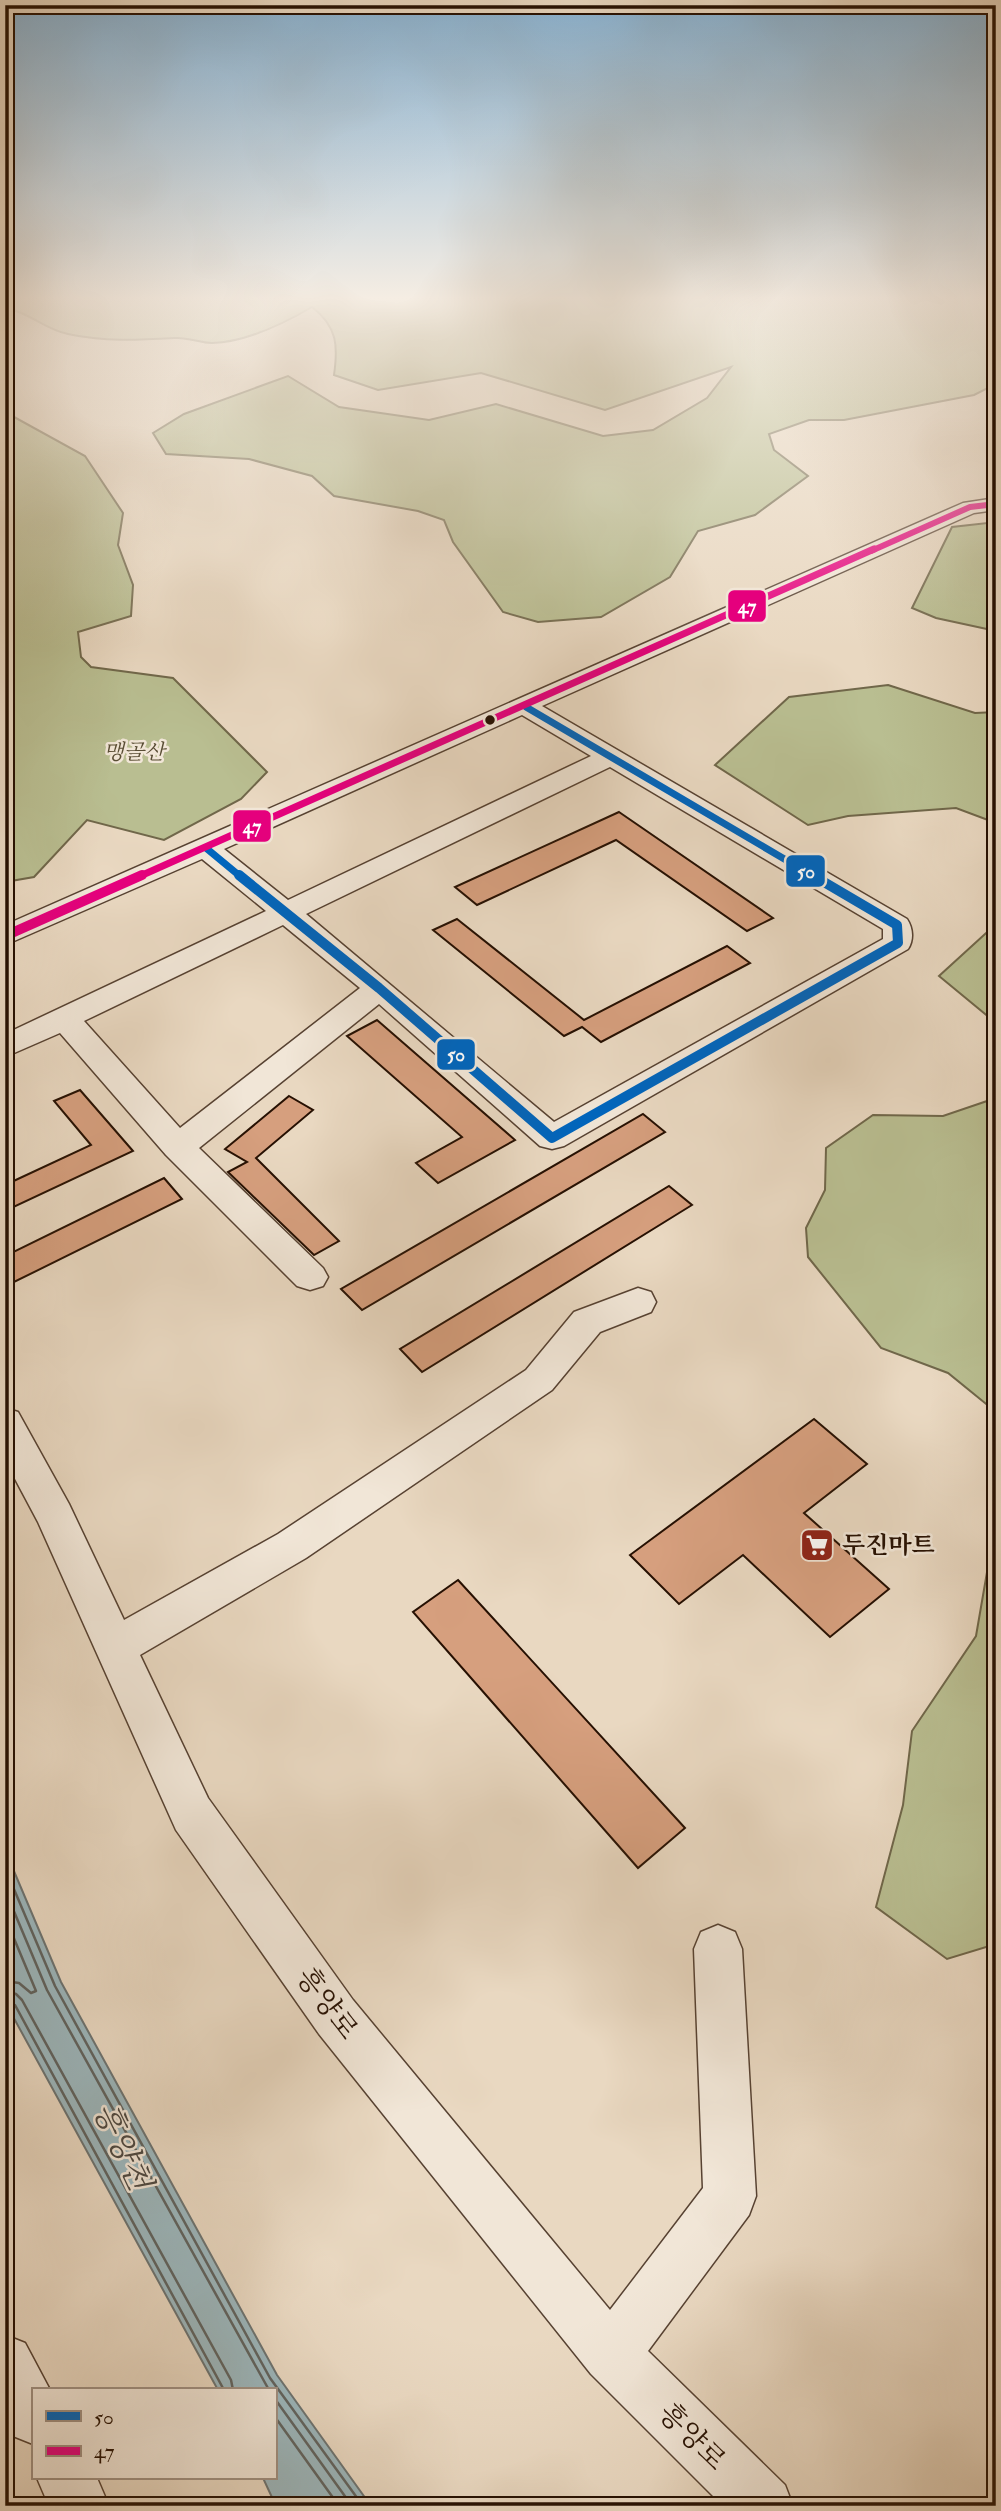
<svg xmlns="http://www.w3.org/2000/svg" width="1001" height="2511" viewBox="0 0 1001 2511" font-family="'IM FELL Double Pica','Noto Serif KR',serif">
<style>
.green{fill:#b9be91;stroke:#70674a;stroke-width:2}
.water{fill:#9cb7bd;stroke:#6d7472;stroke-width:2}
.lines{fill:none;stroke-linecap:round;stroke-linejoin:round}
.shore{stroke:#616460;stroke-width:2.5}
.building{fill:#d69f7e;stroke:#261002;stroke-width:2}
.minor-casing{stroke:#574232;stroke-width:3}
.minor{fill:#f1e6d7;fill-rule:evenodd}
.bus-1-far1-casing{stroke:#f1e6d7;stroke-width:10}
.bus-1-casing{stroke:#f1e6d7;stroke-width:14}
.bus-2-far2-casing{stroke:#f1e6d7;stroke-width:9}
.bus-2-far1-casing{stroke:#f1e6d7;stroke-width:10}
.bus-2-casing{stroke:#f1e6d7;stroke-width:14}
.bus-1-far1{stroke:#0065bd;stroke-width:7}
.bus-1{stroke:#0065bd;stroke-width:10}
.bus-2-far2{stroke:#e5007d;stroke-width:6}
.bus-2-far1{stroke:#e5007d;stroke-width:7}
.bus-2{stroke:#e5007d;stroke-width:10}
.bus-dot{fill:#261002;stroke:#f1e6d7;stroke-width:2.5}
.labels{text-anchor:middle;stroke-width:5;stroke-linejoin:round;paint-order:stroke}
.far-park-label{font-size:21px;font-style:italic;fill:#594d34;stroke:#f1e6d7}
.poi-label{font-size:24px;font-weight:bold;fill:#261002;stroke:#f1e6d7;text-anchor:start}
.near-street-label{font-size:28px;fill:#261002;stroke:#f1e6d7}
.near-water-label{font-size:32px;font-style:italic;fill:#4f4a43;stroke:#f1e6d7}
.line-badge{stroke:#f1e6d7;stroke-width:2.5}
.badge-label{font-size:19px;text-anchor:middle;font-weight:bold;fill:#fff}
</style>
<rect width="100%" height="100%" fill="#e9d8c1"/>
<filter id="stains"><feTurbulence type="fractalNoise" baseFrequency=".00286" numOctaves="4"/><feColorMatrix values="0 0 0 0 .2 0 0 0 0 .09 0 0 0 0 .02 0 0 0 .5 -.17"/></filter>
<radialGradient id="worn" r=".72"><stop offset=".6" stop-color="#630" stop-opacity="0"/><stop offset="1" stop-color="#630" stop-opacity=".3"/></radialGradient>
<g class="green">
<path d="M5,296H996V384L974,395L844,420H809L769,434L774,450L808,476L755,515L698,531L670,577L601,617L538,622L503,612L453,542L444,520L418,511L334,496L312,476L249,459L166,454L153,433L184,414L288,376L339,407L429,420L496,404L603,436L653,430L707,398L731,367L605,410L481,373L378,390L334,375C338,347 338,327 312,307C283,324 247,342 212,343C200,343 188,337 175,338C139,340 104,342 68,334C44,329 29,312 5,308Z"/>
<path d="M5,412L85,456L123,513L118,545L133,585L131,616L78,632L81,657L91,667L173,678L267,772L241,799L164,840L87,820L34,877L5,882Z"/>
<path d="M996,522V631L936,618L912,608L952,527Z"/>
<path d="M888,685L975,713L996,712V823L956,808L848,816L808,825L715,765L789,697Z"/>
<path d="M996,924V1023L939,976Z"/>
<path d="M996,1098V1412L948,1373L881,1348L808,1257L806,1228L825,1190L826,1148L873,1115L943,1116Z"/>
<path d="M996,1537V1944L947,1959L876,1907L903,1805L912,1731L976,1636L991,1549Z"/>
</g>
<path class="water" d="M5,1850L61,1982L277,2375L371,2506H276L263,2478H275V2390H218L5,2002Z"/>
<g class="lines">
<g class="shore">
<path d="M5,1868L55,1986L270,2378L363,2506"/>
<path d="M5,1890L47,1990L269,2390"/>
<path d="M5,1917L36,1991L31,1993L19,1983L5,1981"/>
<path d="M5,1991L16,1994L22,2000L231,2380L233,2390"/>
<path d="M5,2000L15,2005L224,2390"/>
<path d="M275,2399L352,2506"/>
<path d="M275,2417L339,2506"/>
</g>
</g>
<g class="building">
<path d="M619,812L773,918L747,931L616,840L477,905L455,887Z"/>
<path d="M457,919L584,1020L727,946L750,963L601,1042L582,1027L564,1036L433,930Z"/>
<path d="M377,1020L515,1140L438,1183L416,1163L462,1137L347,1036Z"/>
<path d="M80,1090L133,1151L5,1211V1185L91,1145L54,1101Z"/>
<path d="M289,1096L313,1110L256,1158L339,1241L314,1255L228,1172L247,1162L225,1149Z"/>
<path d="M643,1114L665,1132L362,1310L341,1289Z"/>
<path d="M164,1178L182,1199L14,1282L5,1269V1256Z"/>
<path d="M669,1186L692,1205L422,1372L400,1349Z"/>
<path d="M814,1419L867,1464L804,1513L889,1589L830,1637L743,1555L679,1604L630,1555Z"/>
<path d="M458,1580L685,1828L638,1868L413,1612Z"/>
</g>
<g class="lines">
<g class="minor-casing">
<g id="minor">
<path d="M996,498V510L974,513L542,706L907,919C913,928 914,940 908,949L564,1146L552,1149L540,1146L379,1004L199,1148L323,1268L328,1277L323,1286L310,1290L297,1286L166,1155L60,1033L5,1057V1034L266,911L202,859L5,945V925L963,503ZM522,715L591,756L288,900L224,849ZM610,767L883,929V939L554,1122L306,914ZM283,925L360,988L180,1128L84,1021Z"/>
<path d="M638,1288L651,1292L656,1302L651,1312L600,1332L552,1390L306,1558L140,1655L208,1798L353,2000L610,2310L703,2188L694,1949L701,1932L718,1925L735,1932L742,1949L756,2196L749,2215L648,2351L785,2485L793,2506H723L591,2374L319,2034L176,1830L38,1522L5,1460V1408L18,1412L69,1504L124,1620L278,1534L526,1370L574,1312Z"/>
<path d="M5,2335L25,2343L50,2390H33V2444L13,2436L5,2421Z"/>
<path d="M37,2478H97L109,2506H49Z"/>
</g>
</g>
<use href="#minor" class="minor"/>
<g class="bus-1-far1-casing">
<g id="bus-1-far1">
<path d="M526,707L815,877"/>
<path d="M206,848L241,877"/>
</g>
</g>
<g class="bus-1-casing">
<path id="bus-1" d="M239,875L379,988L552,1138L898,943L897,925L812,875"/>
</g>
<g class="bus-2-far2-casing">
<path id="bus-2-far2" d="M871,551L970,507L996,504"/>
</g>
<g class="bus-2-far1-casing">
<path id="bus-2-far1" d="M138,877L874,549"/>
</g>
<g class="bus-2-casing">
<path id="bus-2" d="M5,936L142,875"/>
</g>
<use href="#bus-1-far1" class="bus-1-far1"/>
<use href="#bus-1" class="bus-1"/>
<use href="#bus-2-far2" class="bus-2-far2"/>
<use href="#bus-2-far1" class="bus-2-far1"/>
<use href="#bus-2" class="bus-2"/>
</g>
<linearGradient id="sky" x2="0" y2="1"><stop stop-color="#89b5d7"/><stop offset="0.46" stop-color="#f5ede3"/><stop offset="1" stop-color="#f5ede3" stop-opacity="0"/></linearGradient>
<rect width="1001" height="648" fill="url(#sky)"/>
<defs>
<g id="supermarket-square" transform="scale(1.75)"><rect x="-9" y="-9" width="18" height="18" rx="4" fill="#8f2418" stroke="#f1e6d7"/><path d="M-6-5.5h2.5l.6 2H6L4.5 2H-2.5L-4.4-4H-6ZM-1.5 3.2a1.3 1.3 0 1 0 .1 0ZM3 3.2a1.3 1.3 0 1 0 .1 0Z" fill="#fff"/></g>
</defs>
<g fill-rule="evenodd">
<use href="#supermarket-square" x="817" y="1545"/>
</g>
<circle class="bus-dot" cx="490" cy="720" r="6"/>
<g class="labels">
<g class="far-park-label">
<text x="134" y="759">맹골산</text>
</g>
<g class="poi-label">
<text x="842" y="1553">두진마트</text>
</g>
<g class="near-street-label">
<text transform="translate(328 2003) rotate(53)" y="10">흥양로</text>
<text transform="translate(693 2436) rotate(45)" y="10">흥양로</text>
</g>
<g class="near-water-label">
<text transform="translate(123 2146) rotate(65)" y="11">흥양천</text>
</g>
</g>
<g class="line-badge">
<rect x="727" y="589" width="40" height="34" rx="7" fill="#e5007d"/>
<rect x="232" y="809" width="40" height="34" rx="7" fill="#e5007d"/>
<rect x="785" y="854" width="41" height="34" rx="7" fill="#0065bd"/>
<rect x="436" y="1038" width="40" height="33" rx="7" fill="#0065bd"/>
</g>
<g class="badge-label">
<text x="747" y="613">47</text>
<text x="252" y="833">47</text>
<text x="806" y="878">50</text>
<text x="456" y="1061">50</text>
</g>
<rect width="1001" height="2511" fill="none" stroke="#e9d8c1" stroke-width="28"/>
<rect x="7" y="7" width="987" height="2497" fill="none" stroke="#261002" stroke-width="3.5"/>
<rect x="14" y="14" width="973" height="2483" fill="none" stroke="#261002" stroke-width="2"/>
<rect x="32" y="2388" width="245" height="91" fill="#f1e6d7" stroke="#a09082" stroke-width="2"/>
<rect x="46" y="2411" width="35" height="10" fill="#0065bd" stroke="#a09082" stroke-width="2"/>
<text x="94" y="2424" font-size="21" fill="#261002">50</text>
<rect x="46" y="2446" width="35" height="10" fill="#e5007d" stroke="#a09082" stroke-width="2"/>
<text x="94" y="2458" font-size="21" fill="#261002">47</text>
<rect width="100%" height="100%" filter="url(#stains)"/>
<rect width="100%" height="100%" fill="url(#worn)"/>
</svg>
